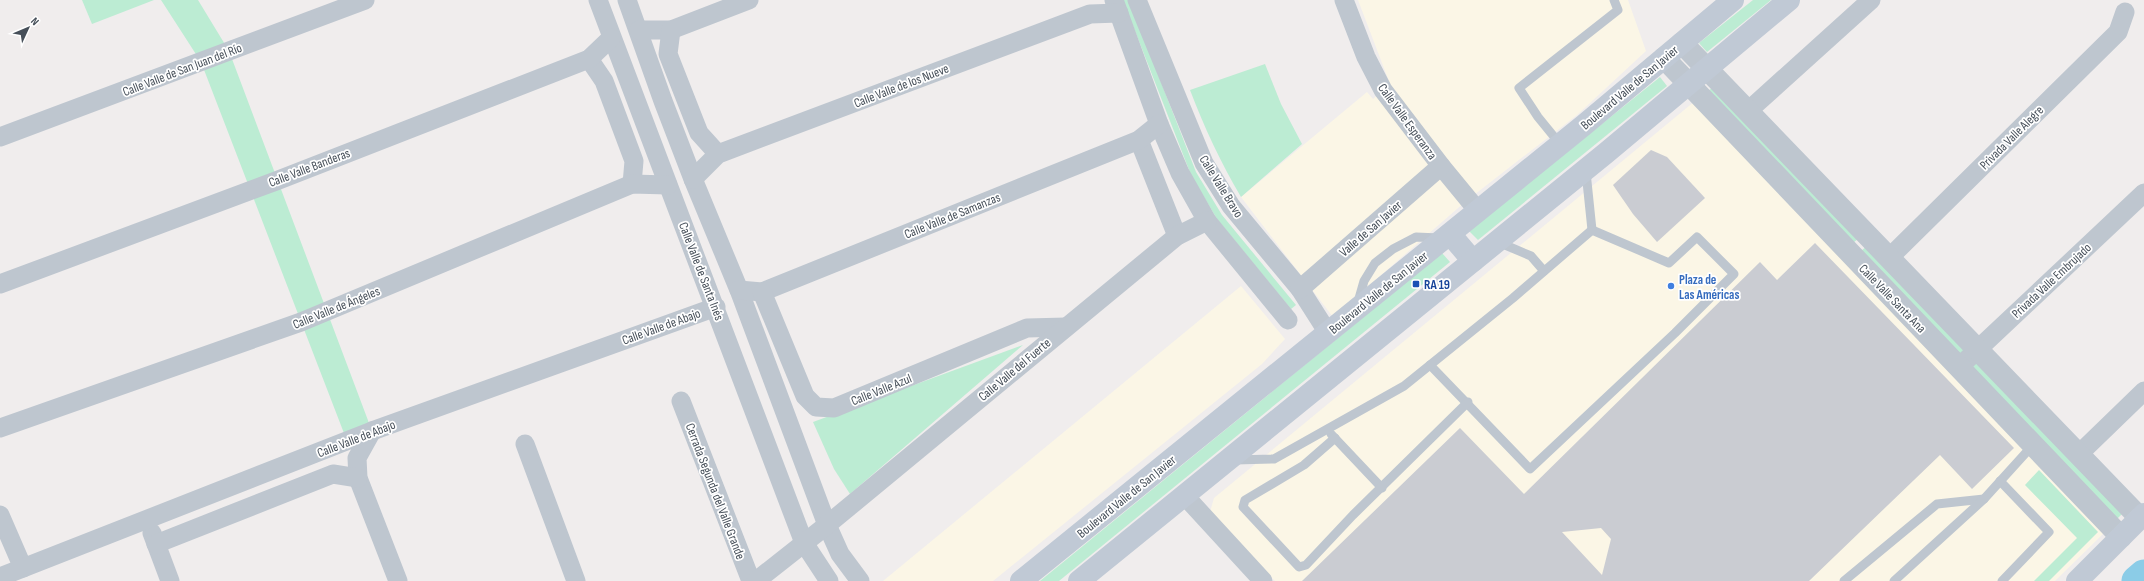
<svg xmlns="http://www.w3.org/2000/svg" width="2144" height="581" viewBox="0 0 2144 581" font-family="'Sofia Sans Condensed',sans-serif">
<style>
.commercial{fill:#fbf6e6}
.green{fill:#bcecd3}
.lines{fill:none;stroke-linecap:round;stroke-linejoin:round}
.river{stroke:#8bcce7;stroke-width:31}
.building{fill:#caccd2;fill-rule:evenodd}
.service{stroke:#bec6cf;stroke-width:9}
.minor{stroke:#bec6cf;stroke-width:19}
.tertiary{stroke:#bec6cf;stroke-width:22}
.secondary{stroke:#c0c9d5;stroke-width:22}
.transit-dot{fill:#1a4fb4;stroke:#fff;stroke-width:1.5}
.shop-dot{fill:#3f7fe0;stroke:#fff;stroke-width:1.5}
.labels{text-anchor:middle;stroke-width:3.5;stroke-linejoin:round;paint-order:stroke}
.street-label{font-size:13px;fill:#464f59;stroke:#fff}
.shop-label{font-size:13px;font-weight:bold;fill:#366cbe;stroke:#fff;text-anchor:start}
.transit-label{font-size:13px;font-weight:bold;fill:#164399;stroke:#fff;text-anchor:start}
</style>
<rect width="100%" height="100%" fill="#f0eded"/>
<g class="commercial">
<path d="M1358,0H1628L1646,51L1577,115L1465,202L1333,317L1241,197L1367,92L1373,99L1390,84Z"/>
<path d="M1695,101L2106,531L2055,581H1275L1210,512L1214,498Z"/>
<path d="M1241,286L1285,339L1262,364L993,581H883Z"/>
</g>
<g class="green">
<path d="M82,0H154L92,24Z"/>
<path d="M161,0H198L229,51L372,431L347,441L201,62Z"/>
<path d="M1123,0H1129L1196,172L1222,215L1296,305L1291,309L1217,219L1191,175Z"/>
<path d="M1753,0H1771L1707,52L1699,43Z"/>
<path d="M1265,64L1281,104L1302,144L1241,197C1221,163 1204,127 1190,90Z"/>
<path d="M1660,77L1667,86L1478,240L1469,231Z"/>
<path d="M1713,87L1859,238L1853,243L1707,92Z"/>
<path d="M1867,246L2124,512L2117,519L1861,251Z"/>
<path d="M1442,253L1450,262L1059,581H1040Z"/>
<path d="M1023,345L850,494L834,469L813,422Z"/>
<path d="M2039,470L2098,532L2049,581H2034L2077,538L2025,485Z"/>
</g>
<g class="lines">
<path class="river" d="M2137,581L2144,575"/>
</g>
<g class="building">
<path d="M1651,150L1667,157L1705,198L1657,242L1633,214L1613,185Z"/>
<path d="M1815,243L2014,448L1972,489L1940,455L1809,581H1302L1460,428L1524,494L1760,262L1777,280ZM1601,528L1611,539L1602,575L1562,532Z"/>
</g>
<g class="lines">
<g class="service">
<path d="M1560,144L1538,117L1519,88L1618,10L1614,0"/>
<path d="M1586,172L1592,230"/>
<path d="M1498,242L1531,256L1544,271"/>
<path d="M1358,302L1364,281L1375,263L1393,249L1416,237L1439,238"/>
<path d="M1430,365L1530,469L1675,333L1734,274L1697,237L1669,263L1592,230"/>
<path d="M1331,434L1382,488"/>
<path d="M1335,438L1304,465L1245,500L1243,507L1299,567L1306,565L1353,515L1468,402"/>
<path d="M1235,460L1274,459L1404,386L1513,298L1592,230"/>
<path d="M2000,481L2049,532L2002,581"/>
<path d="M1844,581L1937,504L1984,499"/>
<path d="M1894,581L1984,499L2033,445"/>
</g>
<g class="minor">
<path d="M598,0L804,543L829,581"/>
<path d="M627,0L663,101L693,179L739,290L827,525L840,554L860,581"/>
<path d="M1114,0L1159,124L1180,173L1207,221L1288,320"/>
<path d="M1137,0L1204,163L1231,206L1300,289L1328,333"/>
<path d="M1344,0L1366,57L1383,90L1441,166L1478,211"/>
<path d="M639,30H671L749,0"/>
<path d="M671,30L668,54L699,133L718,154"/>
<path d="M589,59L604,81L634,161L632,184"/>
<path d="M1748,111L1871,0"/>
<path d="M0,137L365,0"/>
<path d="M1139,140L1177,236"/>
<path d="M693,179L718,154L1090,14L1119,13"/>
<path d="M1889,258L2118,32L2125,12"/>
<path d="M0,284L276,181L589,59L611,38"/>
<path d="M1300,289L1441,166"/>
<path d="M739,290L762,292L1139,140L1159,124"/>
<path d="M762,292L805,396L816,407L834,408L1027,328L1066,327"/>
<path d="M1959,367L2144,193"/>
<path d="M681,401L751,581"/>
<path d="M0,428L301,322L632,184L668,185"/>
<path d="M372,431L357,458L358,478L398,581"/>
<path d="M525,444L576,581"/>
<path d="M2079,454L2144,391"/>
<path d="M1184,495L1263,581"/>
<path d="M0,515L23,568"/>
<path d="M152,533L170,581"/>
<path d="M156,544L333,474L358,478"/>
<path d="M0,577L372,431L716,307"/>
<path d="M756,581L827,525L1177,236L1207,221"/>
</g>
<g class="tertiary">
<path d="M1682,43L2140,518"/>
<path d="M1664,58L2121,537"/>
</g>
<g class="secondary">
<path d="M1450,234L1473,261"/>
<path d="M1021,581L1584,125L1733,0"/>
<path d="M1079,581L1606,153L1789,0"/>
<path d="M2077,581L2144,514"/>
</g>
</g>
<rect class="transit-dot" x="1412" y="280" width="8" height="8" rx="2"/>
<circle class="shop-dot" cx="1671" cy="286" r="4"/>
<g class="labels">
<g class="street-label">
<text transform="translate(182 69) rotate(-21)" y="5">Calle Valle de San Juan del Río</text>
<text transform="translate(901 85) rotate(-21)" y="5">Calle Valle de los Nueve</text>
<text transform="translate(1629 87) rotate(-40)" y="5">Boulevard Valle de San Javier</text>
<text transform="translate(1408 121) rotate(54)" y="5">Calle Valle Esperanza</text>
<text transform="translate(2011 137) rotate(-45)" y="5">Privada Valle Alegre</text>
<text transform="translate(309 167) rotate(-21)" y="5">Calle Valle Banderas</text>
<text transform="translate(1222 186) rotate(58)" y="5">Calle Valle Bravo</text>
<text transform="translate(952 215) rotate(-22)" y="5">Calle Valle de Samanzas</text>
<text transform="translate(1370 228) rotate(-41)" y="5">Valle de San Javier</text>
<text transform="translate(702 271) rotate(69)" y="5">Calle Valle de Santa Inés</text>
<text transform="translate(2051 280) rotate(-43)" y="5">Privada Valle Embrujado</text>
<text transform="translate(1378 292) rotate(-39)" y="5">Boulevard Valle de San Javier</text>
<text transform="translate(1893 298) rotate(46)" y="5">Calle Valle Santa Ana</text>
<text transform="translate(336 307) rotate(-22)" y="5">Calle Valle de Ángeles</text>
<text transform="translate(661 326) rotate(-20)" y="5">Calle Valle de Abajo</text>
<text transform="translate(1014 369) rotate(-40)" y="5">Calle Valle del Fuerte</text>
<text transform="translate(881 389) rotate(-22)" y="5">Calle Valle Azul</text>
<text transform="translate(356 438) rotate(-21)" y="5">Calle Valle de Abajo</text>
<text transform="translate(716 491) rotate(69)" y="5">Cerrada Segunda del Valle Grande</text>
<text transform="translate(1126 496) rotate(-39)" y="5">Boulevard Valle de San Javier</text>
</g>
<g class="shop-label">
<text x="1679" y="284">Plaza de<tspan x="1679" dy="15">Las Américas</tspan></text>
</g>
<g class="transit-label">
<text x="1424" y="289">RA 19</text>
</g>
</g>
<g transform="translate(28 28) rotate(46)" stroke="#ffffff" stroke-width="3" paint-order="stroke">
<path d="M0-3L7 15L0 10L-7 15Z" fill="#464f59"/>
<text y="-6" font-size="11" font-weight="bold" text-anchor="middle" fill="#464f59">N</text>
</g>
</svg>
